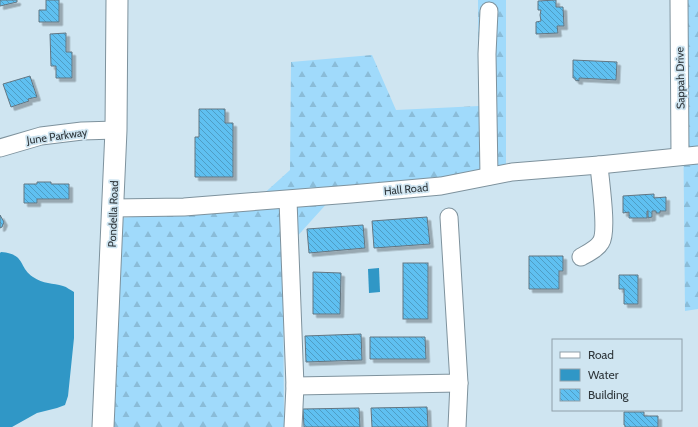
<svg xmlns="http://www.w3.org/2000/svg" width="698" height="427" viewBox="0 0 698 427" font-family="Cabin,sans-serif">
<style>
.forest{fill:url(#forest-firs)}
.water{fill:#3097c6}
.building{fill:url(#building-back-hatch);stroke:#637682;filter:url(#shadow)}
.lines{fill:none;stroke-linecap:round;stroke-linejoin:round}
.minor-casing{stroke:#7e929d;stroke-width:19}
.major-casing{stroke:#7e929d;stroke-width:23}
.minor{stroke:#fff;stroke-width:17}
.major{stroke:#fff;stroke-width:21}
.labels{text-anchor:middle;stroke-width:3.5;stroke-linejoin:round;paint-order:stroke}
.street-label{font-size:11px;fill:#2f373c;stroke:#cfe5f1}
</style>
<defs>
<pattern id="forest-firs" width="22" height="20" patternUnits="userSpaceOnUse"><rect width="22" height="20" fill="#a0dafb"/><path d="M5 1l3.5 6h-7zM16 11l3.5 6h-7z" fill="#8abcd8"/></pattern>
<pattern id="building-back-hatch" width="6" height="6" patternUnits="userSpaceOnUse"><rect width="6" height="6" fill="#5fc0f1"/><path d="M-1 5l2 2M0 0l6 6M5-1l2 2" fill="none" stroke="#4f9dc4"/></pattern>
<filter id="shadow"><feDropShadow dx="3.5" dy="3.5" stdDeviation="0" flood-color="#0004"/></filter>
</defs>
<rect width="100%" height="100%" fill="#cfe5f1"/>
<g class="forest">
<path d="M478,0H506V179L330,200L283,252L284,427H111L120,218L248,208L290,170L291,62L372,55L396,110L479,106Z"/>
<path d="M682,0H698V309L685,311Z"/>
</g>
<g class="water">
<path d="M1,252C26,254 18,267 33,277C43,284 53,283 63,286C67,287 70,290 74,292V338L68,396L65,405L57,408L37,413L12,427H0V253Z"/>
<path d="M379,268L380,292L369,293L368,269Z"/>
</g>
<g class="building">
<path d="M0,0H17V2L0,6Z"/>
<path d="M46,0H59V22H39V10H46Z"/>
<path d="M556,0V7H563L564,26H557L558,33L536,34V22L541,21L540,15L541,10H538V1Z"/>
<path d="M66,33V52H72V78H56V66H51L50,34Z"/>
<path d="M573,60L617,62L616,80L579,78V81L575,80V78H573Z"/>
<path d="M30,76L37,97L28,99L29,101L11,107L3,84Z"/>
<path d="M199,109H225V123H233V177H195V137H199Z"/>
<path d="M37,182H51V184H69V199H37V203H24V184H37Z"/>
<path d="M654,194V198L666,197V211H660V213H656V211H652V217L648,218V211H647V218H629V212L623,213V196Z"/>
<path d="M0,215L4,222L2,227L0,228Z"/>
<path d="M427,217L430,244L374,248L372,221Z"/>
<path d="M363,225L365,248L309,253L307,229Z"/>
<path d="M529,256H563V271H559V289H529Z"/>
<rect x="403" y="263" width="25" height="56"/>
<path d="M313,272L341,273L340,314H313Z"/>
<path d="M619,275H638V304H624V289H619Z"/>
<path d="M361,334L362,360L306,362L305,336Z"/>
<path d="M370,337H425L426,359H370Z"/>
<path d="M427,407L428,427H372L371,408Z"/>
<path d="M359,408L360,427H304L303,409Z"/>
<path d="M624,412H644V416H658V427H625V425H624Z"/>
</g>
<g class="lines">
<g class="minor-casing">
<g id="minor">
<path d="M679,0L680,156"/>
<path d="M0,148L41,136L82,131L116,130"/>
<path d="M489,176L487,54L489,11"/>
<path d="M288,200L295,386L293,427"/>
<path d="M113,208L184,207L351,194L441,186L512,172L599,165L698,155"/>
<path d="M581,257C588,253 597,249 601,242C608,231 600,180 599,165"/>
<path d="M295,386L459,383L449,217"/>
<path d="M457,427L459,383"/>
</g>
</g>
<g class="major-casing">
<path id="major" d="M103,427L116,130L117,0"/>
</g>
<use href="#minor" class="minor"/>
<use href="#major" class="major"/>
</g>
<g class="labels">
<g class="street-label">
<text transform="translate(680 78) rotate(-91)" y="4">Sappah Drive</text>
<text transform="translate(57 136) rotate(-8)" y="4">June Parkway</text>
<text transform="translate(406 189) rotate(-5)" y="4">Hall Road</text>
<text transform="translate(113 214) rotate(-88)" y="4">Pondella Road</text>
</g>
</g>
<rect x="552" y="339" width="130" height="72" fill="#cfe5f1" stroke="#8f9fa9"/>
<rect x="560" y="352" width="20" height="6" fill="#ffffff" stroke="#8f9fa9"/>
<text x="588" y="359" font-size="12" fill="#2f373c">Road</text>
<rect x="560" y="369" width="20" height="12" fill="#3097c6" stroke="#8f9fa9"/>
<text x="588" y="379" font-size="12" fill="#2f373c">Water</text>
<rect x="560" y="389" width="20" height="12" fill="url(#building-back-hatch)" stroke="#8f9fa9"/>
<text x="588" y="399" font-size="12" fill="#2f373c">Building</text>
</svg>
